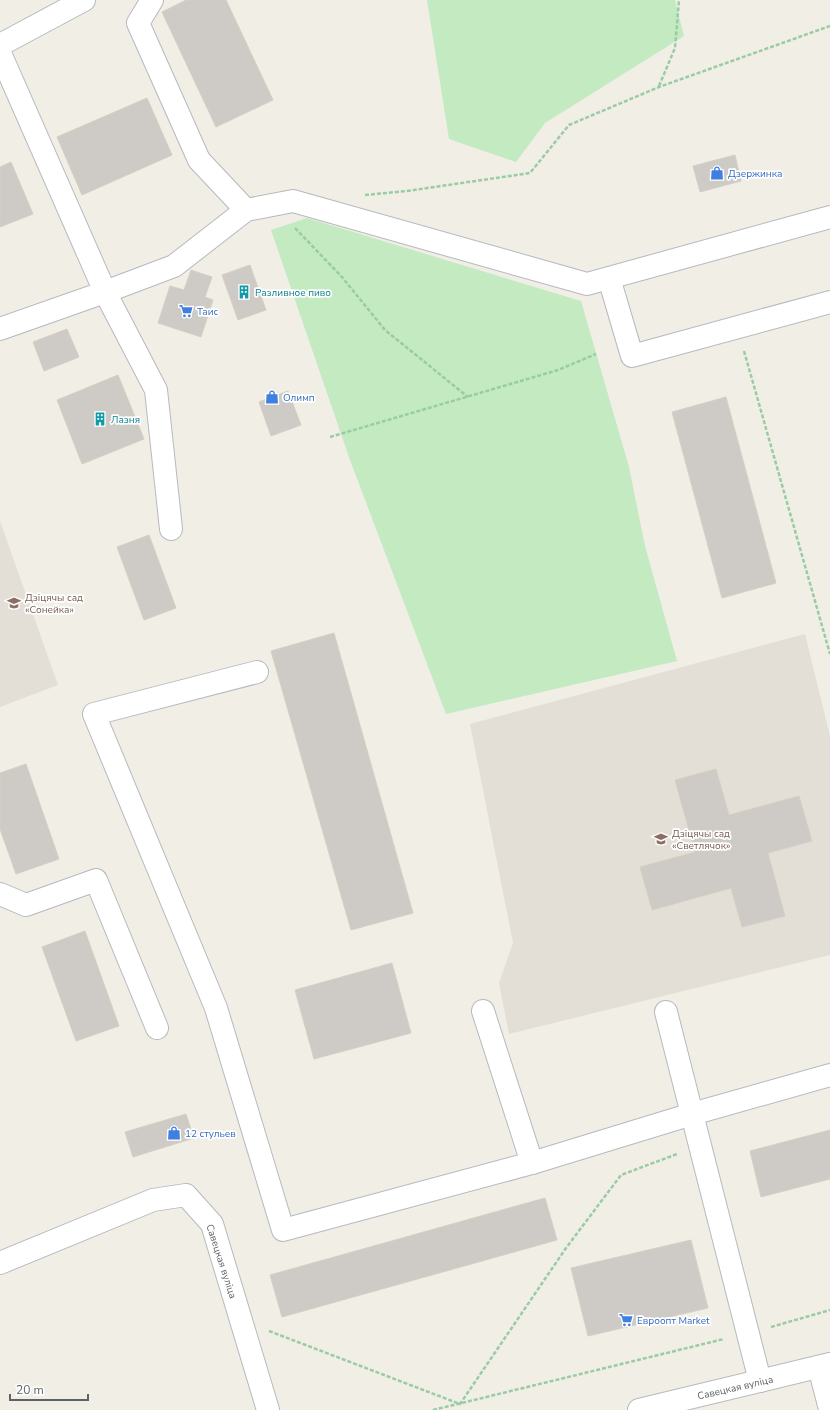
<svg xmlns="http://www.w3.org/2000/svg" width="830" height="1410" viewBox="0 0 830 1410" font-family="'Nunito Sans',sans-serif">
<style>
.education{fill:#e3dfd7}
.green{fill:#c3eac1}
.building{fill:#cecac5;stroke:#d6cfc3}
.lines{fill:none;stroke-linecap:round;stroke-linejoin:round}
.minor-casing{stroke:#b6b9bd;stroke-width:24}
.path{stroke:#99cca4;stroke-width:2.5;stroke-dasharray:4 2;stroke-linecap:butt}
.minor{stroke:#fff;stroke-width:22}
.labels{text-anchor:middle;stroke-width:3.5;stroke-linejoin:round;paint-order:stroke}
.shop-label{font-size:10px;fill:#366cbe;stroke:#fff;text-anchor:start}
.culture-label{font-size:10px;fill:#0d838f;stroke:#fff;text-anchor:start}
.education-label{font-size:10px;fill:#785e54;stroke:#fff;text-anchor:start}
.street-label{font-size:10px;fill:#5d6267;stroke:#fff}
</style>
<rect width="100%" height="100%" fill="#f1eee6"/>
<g class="education">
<path d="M0,521L58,685L0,707Z"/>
<path d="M805,634L830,736V955L509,1034L499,983L513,943L470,724Z"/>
</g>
<g class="green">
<path d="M427,0H675L684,36L545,123L516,162L449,139Z"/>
<path d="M307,218L581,301L629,467L645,546L677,661L446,714L350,460L271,230Z"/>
</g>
<g class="building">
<path d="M186,0H226L273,100L216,127L162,12Z"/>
<path d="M147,98L172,155L82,195L57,137Z"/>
<path d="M735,155L741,181L700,192L693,166Z"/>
<path d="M11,162L33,214L0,227V167Z"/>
<path d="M250,265L266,310L238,320L222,275Z"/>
<path d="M191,270L212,277L205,297L213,300L201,337L158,323L170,286L184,290Z"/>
<path d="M67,329L79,357L44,371L33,342Z"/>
<path d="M118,375L144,439L82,464L57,400Z"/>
<path d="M288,391L301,425L271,436L259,402Z"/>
<path d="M726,397L776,583L722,598L672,412Z"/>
<path d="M149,535L176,608L144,620L117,547Z"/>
<path d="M334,633L413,913L351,930L271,651Z"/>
<path d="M26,764L59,859L16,874L0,829V773Z"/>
<path d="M716,769L729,815L799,796L812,841L768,853L785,916L742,927L731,888L652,910L640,867L695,852L675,780Z"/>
<path d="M85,931L119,1026L76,1041L42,947Z"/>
<path d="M392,963L411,1033L314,1059L295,990Z"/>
<path d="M186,1114L194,1138L133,1157L125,1132Z"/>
<path d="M830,1130V1179L761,1197L750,1151Z"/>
<path d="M545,1198L557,1240L282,1317L270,1275Z"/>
<path d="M691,1240L708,1308L588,1336L571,1268Z"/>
</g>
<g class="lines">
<g class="minor-casing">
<g id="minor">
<path d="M152,0L138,23L199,160L246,210L174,266L105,292L156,390L171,529"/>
<path d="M0,45L84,0"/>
<path d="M0,53L105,292L0,329"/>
<path d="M246,210L293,201L587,284L830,217"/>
<path d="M609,278L632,356L830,302"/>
<path d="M257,672L94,714L216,1008L283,1230L532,1163L692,1114L830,1075"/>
<path d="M0,894L26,905L96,880L157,1028"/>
<path d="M483,1011L532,1163"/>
<path d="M666,1012L760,1381"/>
<path d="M0,1263L153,1200L186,1195L212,1224L268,1410"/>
<path d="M819,1367L830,1409"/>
<path d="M639,1410L830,1364"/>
</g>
</g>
<g class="path">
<path d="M659,86L675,48L679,0"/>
<path d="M365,195L407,191L530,173L569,125L659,87L830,26"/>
<path d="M295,228L342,277L385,330L468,397"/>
<path d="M744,351L830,654"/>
<path d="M330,437L558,370L596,354"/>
<path d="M771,1327L830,1310"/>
<path d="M269,1331L460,1404L566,1248L621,1175L677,1154"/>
<path d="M433,1410L724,1339"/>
</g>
<use href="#minor" class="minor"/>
</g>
<defs>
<g id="shop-bare" transform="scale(1.08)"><path d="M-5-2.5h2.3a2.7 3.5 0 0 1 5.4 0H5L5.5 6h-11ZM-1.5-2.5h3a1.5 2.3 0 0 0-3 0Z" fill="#3f7fe0" stroke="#fff" stroke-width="2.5" paint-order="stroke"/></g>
<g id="building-bare" transform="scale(1.08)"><path d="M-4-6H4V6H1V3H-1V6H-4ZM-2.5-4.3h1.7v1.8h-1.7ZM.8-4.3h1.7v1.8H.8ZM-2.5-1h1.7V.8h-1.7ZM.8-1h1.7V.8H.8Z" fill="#0f9aa8" stroke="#fff" stroke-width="2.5" paint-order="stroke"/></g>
<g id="supermarket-bare" transform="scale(1.08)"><path d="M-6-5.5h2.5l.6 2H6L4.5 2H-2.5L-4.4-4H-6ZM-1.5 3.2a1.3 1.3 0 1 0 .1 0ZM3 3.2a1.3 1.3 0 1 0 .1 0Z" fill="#3f7fe0" stroke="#fff" stroke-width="2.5" paint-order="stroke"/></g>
<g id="school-bare" transform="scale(1.08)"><path d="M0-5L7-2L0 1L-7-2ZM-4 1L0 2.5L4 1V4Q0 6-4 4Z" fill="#8d6e63" stroke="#fff" stroke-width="2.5" paint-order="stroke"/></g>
</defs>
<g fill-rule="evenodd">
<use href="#shop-bare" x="717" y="173"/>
<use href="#building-bare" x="244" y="292"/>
<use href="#supermarket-bare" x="186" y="311"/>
<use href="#shop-bare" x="272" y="397"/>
<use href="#building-bare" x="100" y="419"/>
<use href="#school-bare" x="14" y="603"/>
<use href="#school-bare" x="661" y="839"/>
<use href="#shop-bare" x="174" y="1133"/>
<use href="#supermarket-bare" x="626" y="1320"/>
</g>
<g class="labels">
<g class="shop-label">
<text x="728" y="177">Дзержинка</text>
<text x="197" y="315">Таис</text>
<text x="283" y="401">Олимп</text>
<text x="185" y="1137">12 стульев</text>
<text x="637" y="1324">Евроопт Market</text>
</g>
<g class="culture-label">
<text x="255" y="296">Разливное пиво</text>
<text x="111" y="423">Лазня</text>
</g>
<g class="education-label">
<text x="25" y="601">Дзіцячы сад<tspan x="25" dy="12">«Сонейка»</tspan></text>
<text x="672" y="837">Дзіцячы сад<tspan x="672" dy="12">«Светлячок»</tspan></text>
</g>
<g class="street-label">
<text transform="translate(222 1261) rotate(72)" y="4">Савецкая вуліца</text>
<text transform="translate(735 1387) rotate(-13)" y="4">Савецкая вуліца</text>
</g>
</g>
<path d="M10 1394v6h78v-6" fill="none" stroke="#5d6267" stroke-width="2"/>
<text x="16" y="1394" font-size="12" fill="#5d6267" stroke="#ffffff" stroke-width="3" paint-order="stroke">20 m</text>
</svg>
